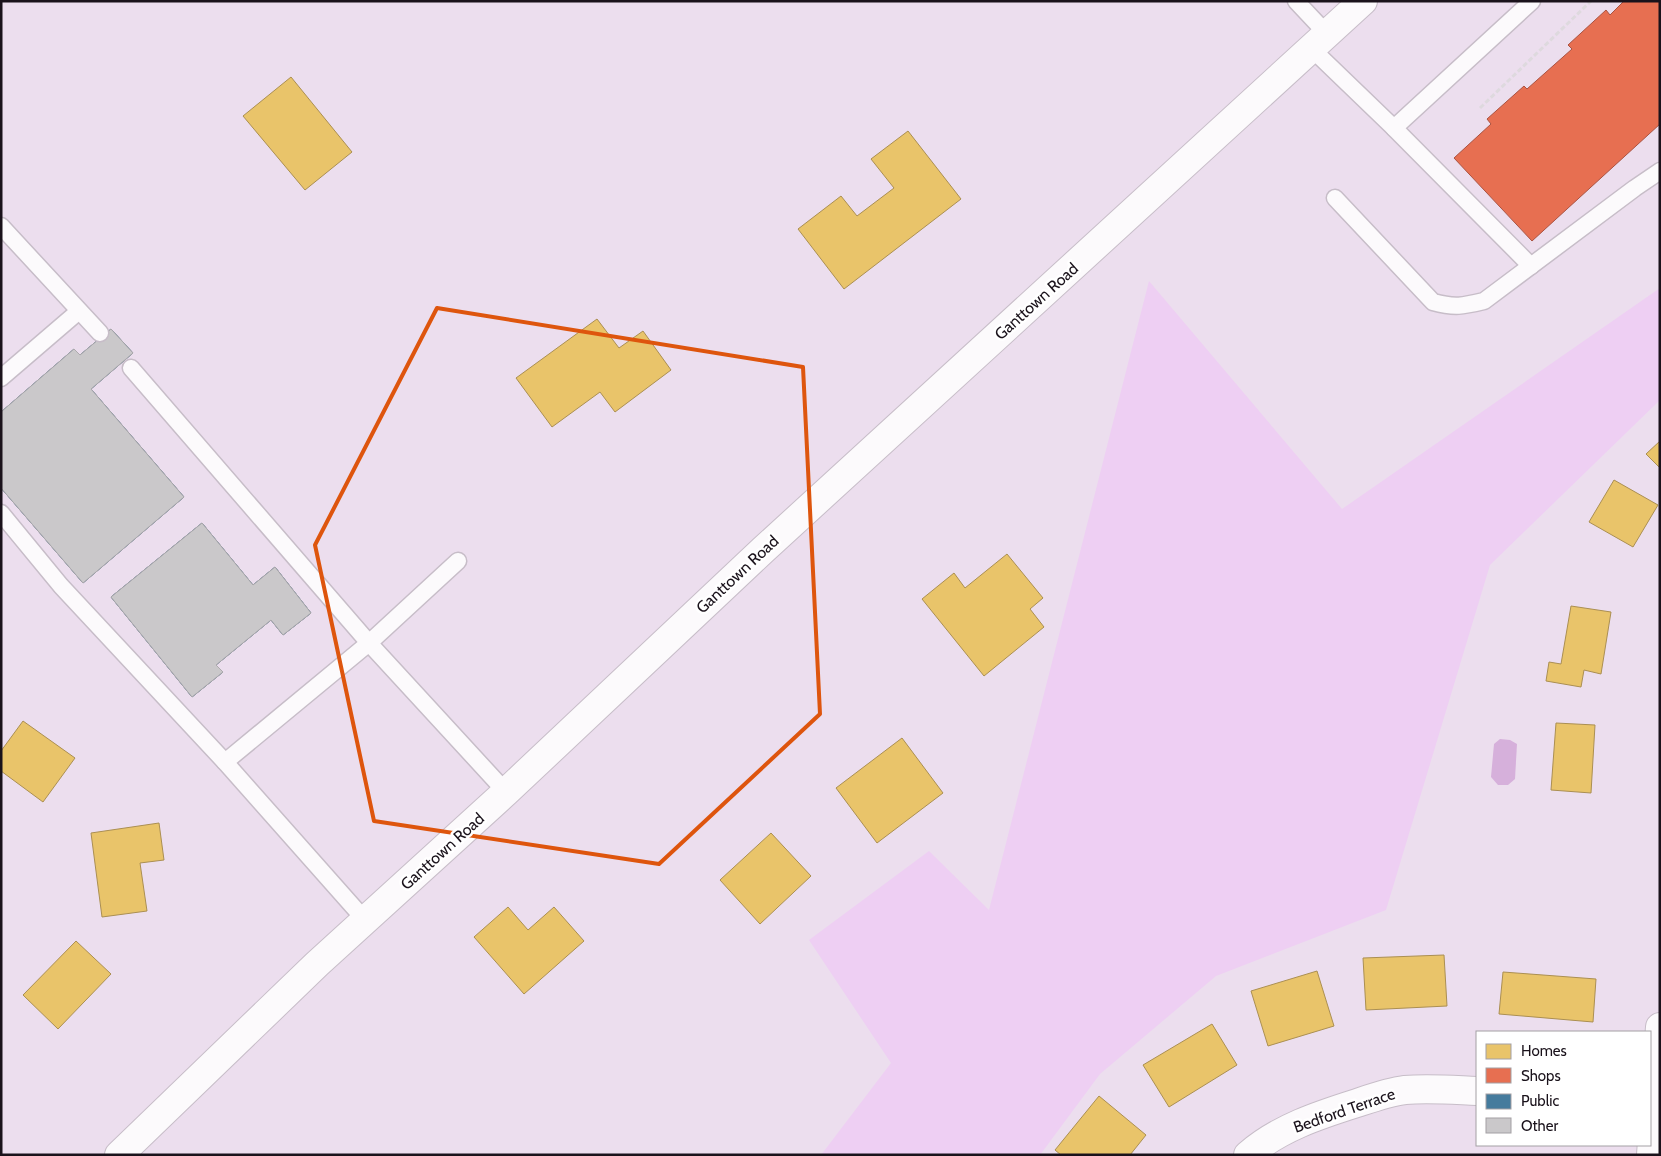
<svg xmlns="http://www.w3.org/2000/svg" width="1661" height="1156" viewBox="0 0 1661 1156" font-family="Cabin,sans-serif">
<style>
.green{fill:#eecff3}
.water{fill:#d6b0db}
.homes{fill:#e9c46a;stroke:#ab8f52}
.shops{fill:#e76f51;stroke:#aa5341}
.public{fill:#457b9d;stroke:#385c76}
.building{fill:#cac8ca;stroke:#adaaad}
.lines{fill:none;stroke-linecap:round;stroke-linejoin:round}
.service-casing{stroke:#c7bdc8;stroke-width:19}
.minor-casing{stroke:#c7bdc8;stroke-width:30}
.tertiary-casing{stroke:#c7bdc8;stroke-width:30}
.path{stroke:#ded9de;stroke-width:3;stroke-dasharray:5 2.5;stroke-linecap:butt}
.service{stroke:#fcfafc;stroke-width:16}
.minor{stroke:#fcfafc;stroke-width:28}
.tertiary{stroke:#fcfafc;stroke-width:28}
.marked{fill:none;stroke:#de550d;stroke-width:4;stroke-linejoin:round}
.labels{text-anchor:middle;stroke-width:5;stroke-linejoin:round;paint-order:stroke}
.street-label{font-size:16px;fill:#1a121b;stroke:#fff}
</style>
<rect width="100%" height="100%" fill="#ecdeee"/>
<path class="green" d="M1149,281L1342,509L1660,288V400L1490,565L1386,910L1216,976L1100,1074L1040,1155H821L891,1063L809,940L929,851L989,910Z"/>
<path class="water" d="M1500,739L1510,740L1517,744L1515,779L1508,785H1498L1491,777L1494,744Z"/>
<g class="homes">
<path d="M291,77L352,152L305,190L243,116Z"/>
<path d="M908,131L961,199L844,289L798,229L841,196L857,216L894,188L871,159Z"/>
<path d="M597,319L619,348L643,331L671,370L615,412L600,392L552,427L516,378Z"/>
<path d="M1660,441V468L1646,454Z"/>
<path d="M1614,480L1658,505L1633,547L1589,522Z"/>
<path d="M1007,554L1043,598L1030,609L1044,627L984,676L922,599L954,573L965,588Z"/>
<path d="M1571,606L1611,612L1601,674L1584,670L1581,687L1546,681L1549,662L1561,664Z"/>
<path d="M23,721L75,758L43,802L1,771V751Z"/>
<path d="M1556,723L1595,725L1591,793L1551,790Z"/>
<path d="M902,738L943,793L877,843L836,788Z"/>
<path d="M159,823L164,860L140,863L147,911L102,917L91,833Z"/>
<path d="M771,833L811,876L760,924L720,880Z"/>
<path d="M508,907L528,930L554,907L584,941L524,994L474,937Z"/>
<path d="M76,941L111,974L58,1029L23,995Z"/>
<path d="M1444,955L1447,1006L1366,1010L1363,958Z"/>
<path d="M1317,971L1334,1026L1268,1046L1251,991Z"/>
<path d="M1503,972L1596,979L1593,1022L1499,1014Z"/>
<path d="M1212,1024L1237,1065L1169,1107L1143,1065Z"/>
<path d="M1099,1096L1146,1135L1130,1155H1061L1055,1150Z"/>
</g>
<path class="shops" d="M1624,1H1660V124L1532,241L1454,158L1491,124L1487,119L1524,86L1527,89L1572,49L1568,45L1606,10L1610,15Z"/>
<g class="public">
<path d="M111,329L133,353L91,389L184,497L83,583L1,488V412L74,349L80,355Z"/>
<path d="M202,523L253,585L275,567L311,613L283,635L271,620L216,665L223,672L192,697L111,597Z"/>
</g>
<g class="building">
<path d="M111,329L133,353L91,389L184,497L83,583L1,488V412L74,349L80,355Z"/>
<path d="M202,523L253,585L275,567L311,613L283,635L271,620L216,665L223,672L192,697L111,597Z"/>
</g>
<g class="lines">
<g class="service-casing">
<g id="service">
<path d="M1296,1L1327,34"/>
<path d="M1312,49L1394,128L1531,266"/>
<path d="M1394,128L1532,1"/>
<path d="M1335,198L1433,302C1455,308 1463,306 1484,301L1635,188L1660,171"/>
<path d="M1,226L100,333"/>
<path d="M131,368L369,643L506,792"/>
<path d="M1,378L79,311"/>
<path d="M1,513L61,586L225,762L365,920"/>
<path d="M225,762L369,643L458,561"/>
</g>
</g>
<g class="minor-casing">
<g id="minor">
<path d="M1248,1155C1279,1128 1319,1115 1357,1103C1372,1098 1389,1092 1405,1090C1429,1088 1453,1090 1477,1091"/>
<path d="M1651,1155L1660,1027"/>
</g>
</g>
<g class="tertiary-casing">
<path id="tertiary" d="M119,1155L317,964L506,792L763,550L1363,1"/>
</g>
<path class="path" d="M1480,108L1591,1"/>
<use href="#service" class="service"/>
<use href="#minor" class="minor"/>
<use href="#tertiary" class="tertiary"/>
</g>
<path class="marked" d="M437,308L803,367L820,714L659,864L374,821L315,545Z"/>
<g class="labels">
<g class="street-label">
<text transform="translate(1036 301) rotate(-42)" y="6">Ganttown Road</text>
<text transform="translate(737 574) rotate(-43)" y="6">Ganttown Road</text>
<text transform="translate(442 851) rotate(-42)" y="6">Ganttown Road</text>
<text transform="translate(1344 1110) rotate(-19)" y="6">Bedford Terrace</text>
</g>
</g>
<rect width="1661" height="1156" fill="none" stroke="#1a121b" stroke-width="5"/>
<rect x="1476" y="1031" width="175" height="115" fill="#ffffff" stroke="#a3a0a4"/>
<rect x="1486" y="1044" width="25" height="15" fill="#e9c46a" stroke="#a3a0a4"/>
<text x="1521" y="1056" font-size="15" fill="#1a121b">Homes</text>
<rect x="1486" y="1068" width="25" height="15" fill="#e76f51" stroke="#a3a0a4"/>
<text x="1521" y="1081" font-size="15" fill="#1a121b">Shops</text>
<rect x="1486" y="1094" width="25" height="15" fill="#457b9d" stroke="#a3a0a4"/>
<text x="1521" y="1106" font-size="15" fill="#1a121b">Public</text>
<rect x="1486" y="1118" width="25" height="15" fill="#cac8ca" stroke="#a3a0a4"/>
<text x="1521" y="1131" font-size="15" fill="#1a121b">Other</text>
</svg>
